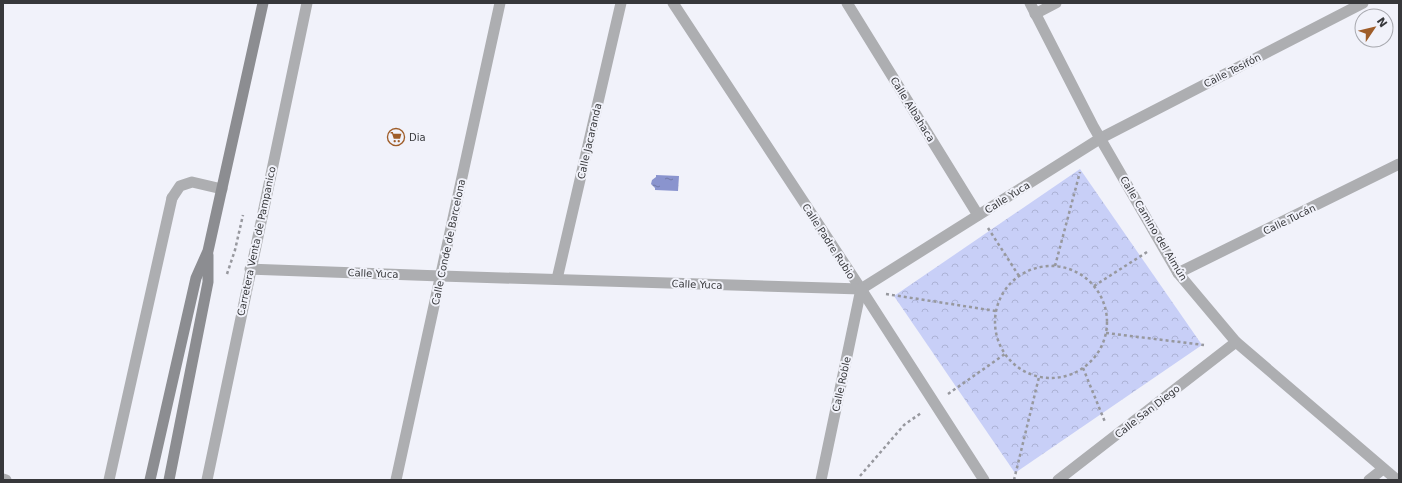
<svg xmlns="http://www.w3.org/2000/svg" width="1402" height="483" viewBox="0 0 1402 483" font-family="'DejaVu Sans',sans-serif">
<style>
.park{fill:url(#park-crowns)}
.water{fill:url(#water-ripples)}
.lines{fill:none;stroke-linecap:round;stroke-linejoin:round}
.path{stroke:#97989e;stroke-width:2.5;stroke-dasharray:3 3;stroke-linecap:butt}
.service{stroke:#adaeb1;stroke-width:11}
.minor{stroke:#adaeb1;stroke-width:11}
.tertiary{stroke:#adaeb1;stroke-width:11}
.secondary{stroke:#8c8d91;stroke-width:11}
.labels{text-anchor:middle;stroke-width:4;stroke-linejoin:round;paint-order:stroke}
.street-label{font-size:10px;fill:#37383b;stroke:#f1f2fa}
.poi-label{font-size:10px;fill:#37383b;stroke:#f1f2fa;text-anchor:start}
</style>
<defs>
<pattern id="park-crowns" width="20" height="18" patternUnits="userSpaceOnUse"><rect width="20" height="18" fill="#c8cff7"/><path d="M2 6a3 3 0 1 1 6 0M12 15a3 3 0 1 1 6 0" fill="none" stroke="#acb2d5"/></pattern>
<pattern id="water-ripples" width="26" height="14" patternUnits="userSpaceOnUse"><rect width="26" height="14" fill="#8a94ce"/><path d="M2 4q2-2 4 0t4 0M15 11q2-2 4 0t4 0" fill="none" stroke="#727aa8"/></pattern>
</defs>
<rect width="100%" height="100%" fill="#f1f2fa"/>
<path class="park" d="M1080,169L1202,345L1015,473L894,296Z"/>
<path class="water" d="M656,175L679,176L678,191L655,190V188L651,184L652,180L656,177Z"/>
<g class="lines">
<g class="path">
<path d="M988,228L1019,276"/>
<path d="M1055,266L1080,172"/>
<circle cx="1051" cy="322" r="56"/>
<path d="M227,274L235,250L243,215"/>
<path d="M1094,286L1147,252"/>
<path d="M886,294L996,311"/>
<path d="M1106,333L1204,345"/>
<path d="M1083,368L1105,422"/>
<path d="M948,394L1005,354"/>
<path d="M860,476L904,425L921,413"/>
<path d="M1014,480L1039,377"/>
</g>
<path class="service" d="M172,198L180,186L192,182L222,189"/>
<g class="minor">
<path d="M673,3L861,289L984,480"/>
<path d="M847,3L978,215"/>
<path d="M1035,14L1056,3"/>
<path d="M250,269L441,276L861,289L1101,138L1363,3"/>
<path d="M1178,273L1399,164"/>
<path d="M557,279L621,3"/>
<path d="M3,479L6,480"/>
<path d="M109,480L172,198"/>
<path d="M207,480L307,3"/>
<path d="M396,480L500,3"/>
<path d="M821,480L861,289"/>
<path d="M1058,480L1236,342"/>
<path d="M1369,480L1383,469"/>
</g>
<path class="tertiary" d="M1030,3L1093,126L1178,273L1236,342L1397,480"/>
<g class="secondary">
<path d="M150,480L196,278L208,251L263,3"/>
<path d="M169,480L208,282V255"/>
</g>
</g>
<defs>
<g id="supermarket-ring" transform="scale(0.9)"><circle r="9.5" fill="#f1f2fa" stroke="#9f5d29" stroke-width="1.5"/><path d="M-6-5.5h2.5l.6 2H6L4.5 2H-2.5L-4.4-4H-6ZM-1.5 3.2a1.3 1.3 0 1 0 .1 0ZM3 3.2a1.3 1.3 0 1 0 .1 0Z" fill="#9f5d29"/></g>
</defs>
<g fill-rule="evenodd">
<use href="#supermarket-ring" x="396" y="137"/>
</g>
<g class="labels">
<g class="street-label">
<text transform="translate(1232 70) rotate(-27)" y="4">Calle Tesifón</text>
<text transform="translate(913 109) rotate(58)" y="4">Calle Albahaca</text>
<text transform="translate(589 141) rotate(-77)" y="4">Calle Jacaranda</text>
<text transform="translate(1007 197) rotate(-32)" y="4">Calle Yuca</text>
<text transform="translate(1289 219) rotate(-26)" y="4">Calle Tucán</text>
<text transform="translate(1154 228) rotate(59)" y="4">Calle Camino del Aimún</text>
<text transform="translate(256 241) rotate(-78)" y="4">Carretera Venta de Pampanico</text>
<text transform="translate(829 241) rotate(57)" y="4">Calle Padre Rubio</text>
<text transform="translate(448 242) rotate(-78)" y="4">Calle Conde de Barcelona</text>
<text transform="translate(373 273) rotate(2)" y="4">Calle Yuca</text>
<text transform="translate(697 284) rotate(2)" y="4">Calle Yuca</text>
<text transform="translate(841 384) rotate(-78)" y="4">Calle Roble</text>
<text transform="translate(1147 411) rotate(-38)" y="4">Calle San Diego</text>
</g>
<g class="poi-label">
<text x="409" y="141">Dia</text>
</g>
</g>
<rect width="1402" height="483" fill="none" stroke="#37383b" stroke-width="8"/>
<g transform="translate(1374 28) rotate(55)"><circle r="19" fill="#f1f2fa" stroke="#a7a8ae"/>
<path d="M0-3L7 15L0 10L-7 15Z" fill="#9f5d29"/>
<text y="-6" font-size="11" font-weight="bold" text-anchor="middle" fill="#37383b">N</text>
</g>
</svg>
